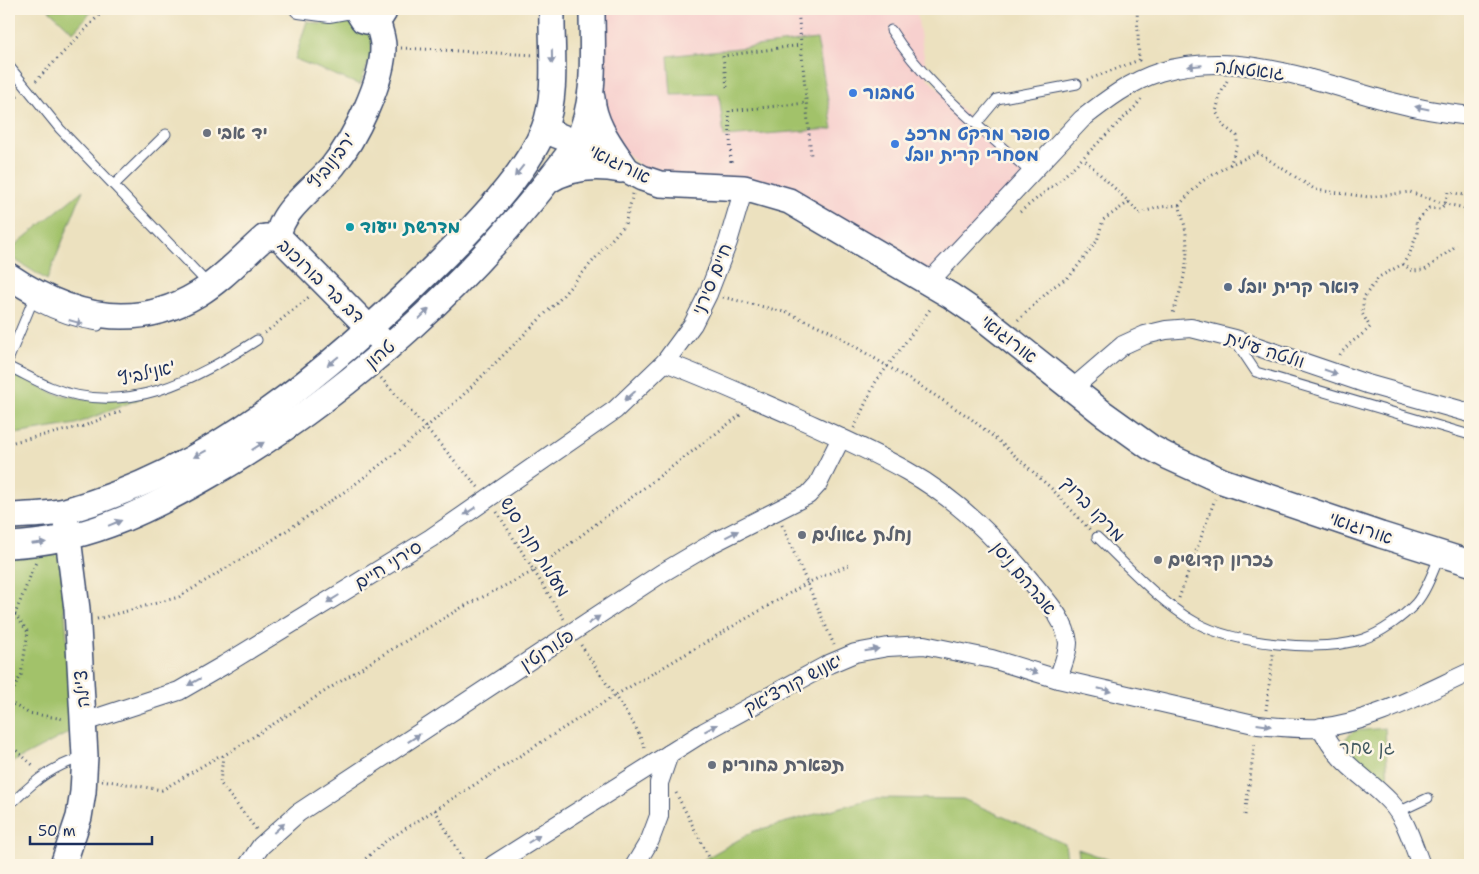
<svg xmlns="http://www.w3.org/2000/svg" width="1479" height="874" viewBox="0 0 1479 874" font-family="'Shantell Sans','Playpen Sans Hebrew',sans-serif">
<style>
.built{fill:#f7d0ce}
.green{fill:#a2c26a;stroke:#5e7864}
.lines{fill:none;stroke-linecap:round;stroke-linejoin:round}
.lane-casing{stroke:#3a4a6d;stroke-width:11}
.street-casing{stroke:#3a4a6d;stroke-width:20}
.secondary-casing{stroke:#3a4a6d;stroke-width:28}
.path{stroke:#3a4a6d;stroke-width:3;stroke-dasharray:1 4;stroke-linecap:butt}
.lane{stroke:#fff;stroke-width:9}
.street{stroke:#fff;stroke-width:18}
.secondary{stroke:#fff;stroke-width:25}
.oneway{fill:#8d97ae}
.shop-dot{fill:#3f7fe0;stroke:#fcf5e5;stroke-width:2}
.worship-dot{fill:#6b7280;stroke:#fcf5e5;stroke-width:2}
.culture-dot{fill:#0f9aa8;stroke:#fcf5e5;stroke-width:2}
.service-dot{fill:#5c6f8a;stroke:#fcf5e5;stroke-width:2}
.labels{text-anchor:middle;stroke-width:5;stroke-linejoin:round;paint-order:stroke}
.street-label{font-size:18px;fill:#1b2f5e;stroke:#fcf5e5}
.shop-label{font-size:18px;font-weight:bold;fill:#366cbe;stroke:#fcf5e5;text-anchor:start}
.worship-label{font-size:18px;font-weight:bold;fill:#5b616d;stroke:#fcf5e5;text-anchor:start}
.culture-label{font-size:18px;font-weight:bold;fill:#0d838f;stroke:#fcf5e5;text-anchor:start}
.service-label{font-size:18px;font-weight:bold;fill:#4e5e75;stroke:#fcf5e5;text-anchor:start}
.park-label{font-size:18px;fill:#445b62;stroke:#fcf5e5}
</style>
<rect width="100%" height="100%" fill="#fcf5e5"/>
<filter id="ink" filterUnits="userSpaceOnUse"><feTurbulence type="fractalNoise" baseFrequency=".02" numOctaves="2"/><feDisplacementMap in="SourceGraphic" scale="10" xChannelSelector="R" yChannelSelector="G"/><feConvolveMatrix kernelMatrix="1 2 1 2 8 2 1 2 1" color-interpolation-filters="sRGB"/></filter>
<filter id="wash" filterUnits="userSpaceOnUse"><feTurbulence type="fractalNoise" baseFrequency=".0096" numOctaves="4" result="noise"/><feDisplacementMap in="SourceGraphic" scale="20" xChannelSelector="R" yChannelSelector="G"/><feGaussianBlur stdDeviation="1.12" result="paint"/><feColorMatrix in="noise" values="0 0 0 0 0 0 0 0 0 0 0 0 0 0 0 0 0 1.4 0 .05"/><feComposite in="paint" operator="in"/></filter>
<g filter="url(#wash)">
<rect width="100%" height="100%" fill="#ece1bf"/>
<path class="built" d="M592,9H916L928,79L1031,173L929,282L789,201L660,184L600,129Z"/>
<g class="green">
<path d="M48,9H94L73,32Z"/>
<path d="M355,18L373,35L371,56L360,85L295,59L307,21L320,24Z"/>
<path d="M817,39L833,129L724,137L719,94L671,95L668,56Z"/>
<path d="M83,190L47,280L9,256V250Z"/>
<path d="M9,371L56,394L92,400L144,397L76,424L9,435Z"/>
<path d="M60,548L74,730L9,764V553Z"/>
<path d="M1385,728L1388,784L1372,777L1347,757L1344,740L1354,731Z"/>
<path d="M874,798L963,799L1065,844L1068,865H694L754,831Z"/>
<path d="M1078,849L1124,865H1080Z"/>
</g>
</g>
<g filter="url(#ink)">
<g class="lines">
<g class="lane-casing">
<g id="lane">
<path d="M891,30C926,86 982,128 1031,173"/>
<path d="M9,66L60,129L209,285"/>
<path d="M977,123L997,99L1077,84"/>
<path d="M114,185L166,134"/>
<path d="M37,306C56,316 76,323 98,326"/>
<path d="M1236,342L1256,372L1470,435"/>
<path d="M9,358L36,293"/>
<path d="M9,367C22,373 36,381 50,387C126,418 194,380 257,340"/>
<path d="M1097,537C1128,566 1158,601 1195,622C1233,644 1321,653 1363,639C1381,633 1403,617 1416,603C1427,590 1433,571 1440,555"/>
<path d="M15,800C38,778 52,767 83,757"/>
<path d="M1398,812L1428,798"/>
</g>
</g>
<g class="street-casing">
<g id="street">
<path d="M299,9L330,13L352,9"/>
<path d="M929,282L1082,119C1106,100 1131,81 1160,72C1236,49 1314,81 1388,101C1415,108 1442,113 1470,116"/>
<path d="M665,362C708,378 749,397 791,415C830,433 870,450 907,471C956,498 999,541 1034,585C1047,601 1066,621 1068,643C1068,654 1061,669 1058,679"/>
<path d="M1073,388L1123,345L1145,335L1166,330L1191,328L1235,339L1367,384L1470,413"/>
<path d="M84,722L179,691L224,665L431,538L615,410L665,362L693,324L708,294L728,242L744,188"/>
<path d="M1321,727C1339,766 1364,774 1391,803C1406,819 1413,845 1421,865"/>
<path d="M248,865L261,846L298,813L662,573L713,543L808,495L818,484L841,438"/>
<path d="M493,865L704,732L829,664L855,653L888,647L924,645L992,659L1058,679L1258,725C1278,727 1298,729 1319,728C1370,723 1424,693 1470,672"/>
<path d="M635,865L650,840L659,816V783L669,754"/>
</g>
</g>
<g class="secondary-casing">
<g id="secondary">
<path d="M356,9L363,20C373,24 382,19 385,9"/>
<path d="M592,98C594,125 611,146 625,167"/>
<path d="M544,130L577,143L642,178L660,184L744,188L789,201L951,296L979,315L1104,414L1150,447L1167,456L1222,481L1381,535L1470,563"/>
<path d="M548,181C570,167 596,165 621,170"/>
<path d="M279,237C277,213 319,184 333,166C354,140 384,80 383,46C383,38 379,28 377,20"/>
<path d="M9,276C68,316 134,333 198,294C223,279 243,256 265,237H279L381,340"/>
<path d="M9,516C27,515 47,515 65,511C212,471 334,367 440,261C474,227 526,174 544,129C558,93 551,47 552,9"/>
<path d="M9,545C82,542 140,515 203,479C349,397 478,277 577,143C597,100 592,55 592,9"/>
<path d="M63,865L79,817L83,792L85,756L77,609L66,522"/>
</g>
</g>
<g class="path">
<path d="M798,9L811,156"/>
<path d="M401,48L535,55"/>
<path d="M1087,80L1139,60L1137,9"/>
<path d="M36,81L105,9"/>
<path d="M1227,81L1220,95L1216,112L1225,127L1237,136V146L1230,165"/>
<path d="M727,87L723,56L801,45"/>
<path d="M9,102L18,96"/>
<path d="M731,162L729,111L806,103"/>
<path d="M1129,202L1139,213L1160,207L1179,205C1193,246 1187,273 1173,313"/>
<path d="M1179,205L1201,182L1229,165L1258,153L1316,190L1369,197L1410,192L1445,204L1461,207L1470,213"/>
<path d="M1020,212L1060,180L1136,106L1141,99"/>
<path d="M1403,264L1412,271L1425,270L1457,245"/>
<path d="M723,297L788,313L828,330L920,386L969,417L1001,443L1052,489L1090,530"/>
<path d="M1018,320L1053,287L1070,276L1097,241L1103,220L1129,202L1083,158"/>
<path d="M265,333L310,296"/>
<path d="M1340,355C1349,341 1359,339 1370,327L1362,313L1364,297L1379,277L1403,264L1410,253L1418,231L1416,222L1429,208L1440,209L1445,204L1448,192L1470,196"/>
<path d="M381,378L478,487"/>
<path d="M854,428L875,383L931,308"/>
<path d="M9,443L84,426L121,411"/>
<path d="M497,512L564,619"/>
<path d="M782,525L834,645"/>
<path d="M1179,598L1215,499"/>
<path d="M9,606L28,632L21,675L9,698"/>
<path d="M97,619L179,597L274,539L350,488L401,449L460,398L559,300L625,224L633,194"/>
<path d="M9,629L36,562"/>
<path d="M581,645L636,728L646,750"/>
<path d="M9,702L28,713L64,719"/>
<path d="M1266,710L1273,654"/>
<path d="M9,744L35,767"/>
<path d="M102,780L162,790L219,756"/>
<path d="M676,793L713,865"/>
<path d="M435,810L466,865"/>
<path d="M1245,815L1255,741"/>
<path d="M256,829L220,783L223,756L379,657L461,608L534,571L743,413"/>
<path d="M358,865L386,841L614,696L807,583L851,564"/>
</g>
<use href="#lane" class="lane"/>
<use href="#street" class="street"/>
<use href="#secondary" class="secondary"/>
</g>
<defs><path id="oneway-solid" d="M-6-.8H1V-3.2L6.5 0L1 3.2V.8H-6Z" transform="scale(1.25)"/></defs>
<g class="oneway">
<use href="#oneway-solid" transform="translate(552 57) rotate(89)"/>
<use href="#oneway-solid" transform="translate(1195 66) rotate(175)"/>
<use href="#oneway-solid" transform="translate(1422 108) rotate(-168)"/>
<use href="#oneway-solid" transform="translate(519 171) rotate(128)"/>
<use href="#oneway-solid" transform="translate(424 314) rotate(-44)"/>
<use href="#oneway-solid" transform="translate(76 322) rotate(16)"/>
<use href="#oneway-solid" transform="translate(333 361) rotate(141)"/>
<use href="#oneway-solid" transform="translate(1331 372) rotate(19)"/>
<use href="#oneway-solid" transform="translate(630 396) rotate(138)"/>
<use href="#oneway-solid" transform="translate(258 446) rotate(-32)"/>
<use href="#oneway-solid" transform="translate(200 454) rotate(152)"/>
<use href="#oneway-solid" transform="translate(470 511) rotate(146)"/>
<use href="#oneway-solid" transform="translate(115 523) rotate(-22)"/>
<use href="#oneway-solid" transform="translate(732 534) rotate(-27)"/>
<use href="#oneway-solid" transform="translate(39 543) rotate(-6)"/>
<use href="#oneway-solid" transform="translate(333 599) rotate(148)"/>
<use href="#oneway-solid" transform="translate(594 620) rotate(-34)"/>
<use href="#oneway-solid" transform="translate(872 650) rotate(-10)"/>
<use href="#oneway-solid" transform="translate(1031 671) rotate(17)"/>
<use href="#oneway-solid" transform="translate(194 682) rotate(151)"/>
<use href="#oneway-solid" transform="translate(1105 690) rotate(13)"/>
<use href="#oneway-solid" transform="translate(1264 725) rotate(8)"/>
<use href="#oneway-solid" transform="translate(711 728) rotate(-29)"/>
<use href="#oneway-solid" transform="translate(414 738) rotate(-33)"/>
<use href="#oneway-solid" transform="translate(279 828) rotate(-41)"/>
<use href="#oneway-solid" transform="translate(534 839) rotate(-32)"/>
</g>
</g>
<g class="shop-dot">
<circle cx="853" cy="93" r="5"/>
<circle cx="895" cy="144" r="5"/>
</g>
<g class="worship-dot">
<circle cx="207" cy="133" r="5"/>
<circle cx="802" cy="535" r="5"/>
<circle cx="1158" cy="560" r="5"/>
<circle cx="712" cy="765" r="5"/>
</g>
<circle class="culture-dot" cx="350" cy="227" r="5"/>
<circle class="service-dot" cx="1228" cy="287" r="5"/>
<g class="labels">
<g class="street-label">
<text transform="translate(1250 70) rotate(6)" y="6">גואטמלה</text>
<text transform="translate(332 161) rotate(-52)" y="6">רבינוביץ'</text>
<text transform="translate(620 164) rotate(26)" y="6">אורוגואי</text>
<text transform="translate(712 279) rotate(-67)" y="6">חיים סירני</text>
<text transform="translate(321 281) rotate(44)" y="6">דב בר בורוכוב</text>
<text transform="translate(1009 339) rotate(38)" y="6">אורוגואי</text>
<text transform="translate(1265 350) rotate(18)" y="6">וולטה עילית</text>
<text transform="translate(380 354) rotate(-41)" y="6">טהון</text>
<text transform="translate(147 373) rotate(-13)" y="6">אנילביץ'</text>
<text transform="translate(1093 509) rotate(46)" y="6">מרקו ברוך</text>
<text transform="translate(1361 528) rotate(19)" y="6">אורוגואי</text>
<text transform="translate(535 547) rotate(58)" y="6">מעלות חנה סנש</text>
<text transform="translate(388 565) rotate(-32)" y="6">סירני חיים</text>
<text transform="translate(1024 578) rotate(50)" y="6">אברהם ניסן</text>
<text transform="translate(547 650) rotate(-33)" y="6">פלורנטין</text>
<text transform="translate(793 684) rotate(-28)" y="6">יאנוש קורצ'אק</text>
<text transform="translate(82 689) rotate(-94)" y="6">צ'ילה</text>
</g>
<g class="shop-label">
<text x="863" y="99">טמבור</text>
<text x="905" y="140">סופר מרקט מרכז<tspan x="905" dy="21">מסחרי קרית יובל</tspan></text>
</g>
<g class="worship-label">
<text x="217" y="139">יד אבי</text>
<text x="812" y="541">נחלת גאולים</text>
<text x="1168" y="566">זכרון קדושים</text>
<text x="722" y="771">תפארת בחורים</text>
</g>
<g class="culture-label">
<text x="360" y="233">מדרשת ייעוד</text>
</g>
<g class="service-label">
<text x="1238" y="293">דואר קרית יובל</text>
</g>
<g class="park-label">
<text x="1367" y="754">גן שחר</text>
</g>
</g>
<rect width="1479" height="874" fill="none" stroke="#fcf5e5" stroke-width="30"/>
<path d="M30 836v8h122v-8" fill="none" stroke="#1b2f5e" stroke-width="2.5"/>
<text x="38" y="836" font-size="15" fill="#1b2f5e" stroke="#fcf5e5" stroke-width="4" paint-order="stroke">50 m</text>
</svg>
